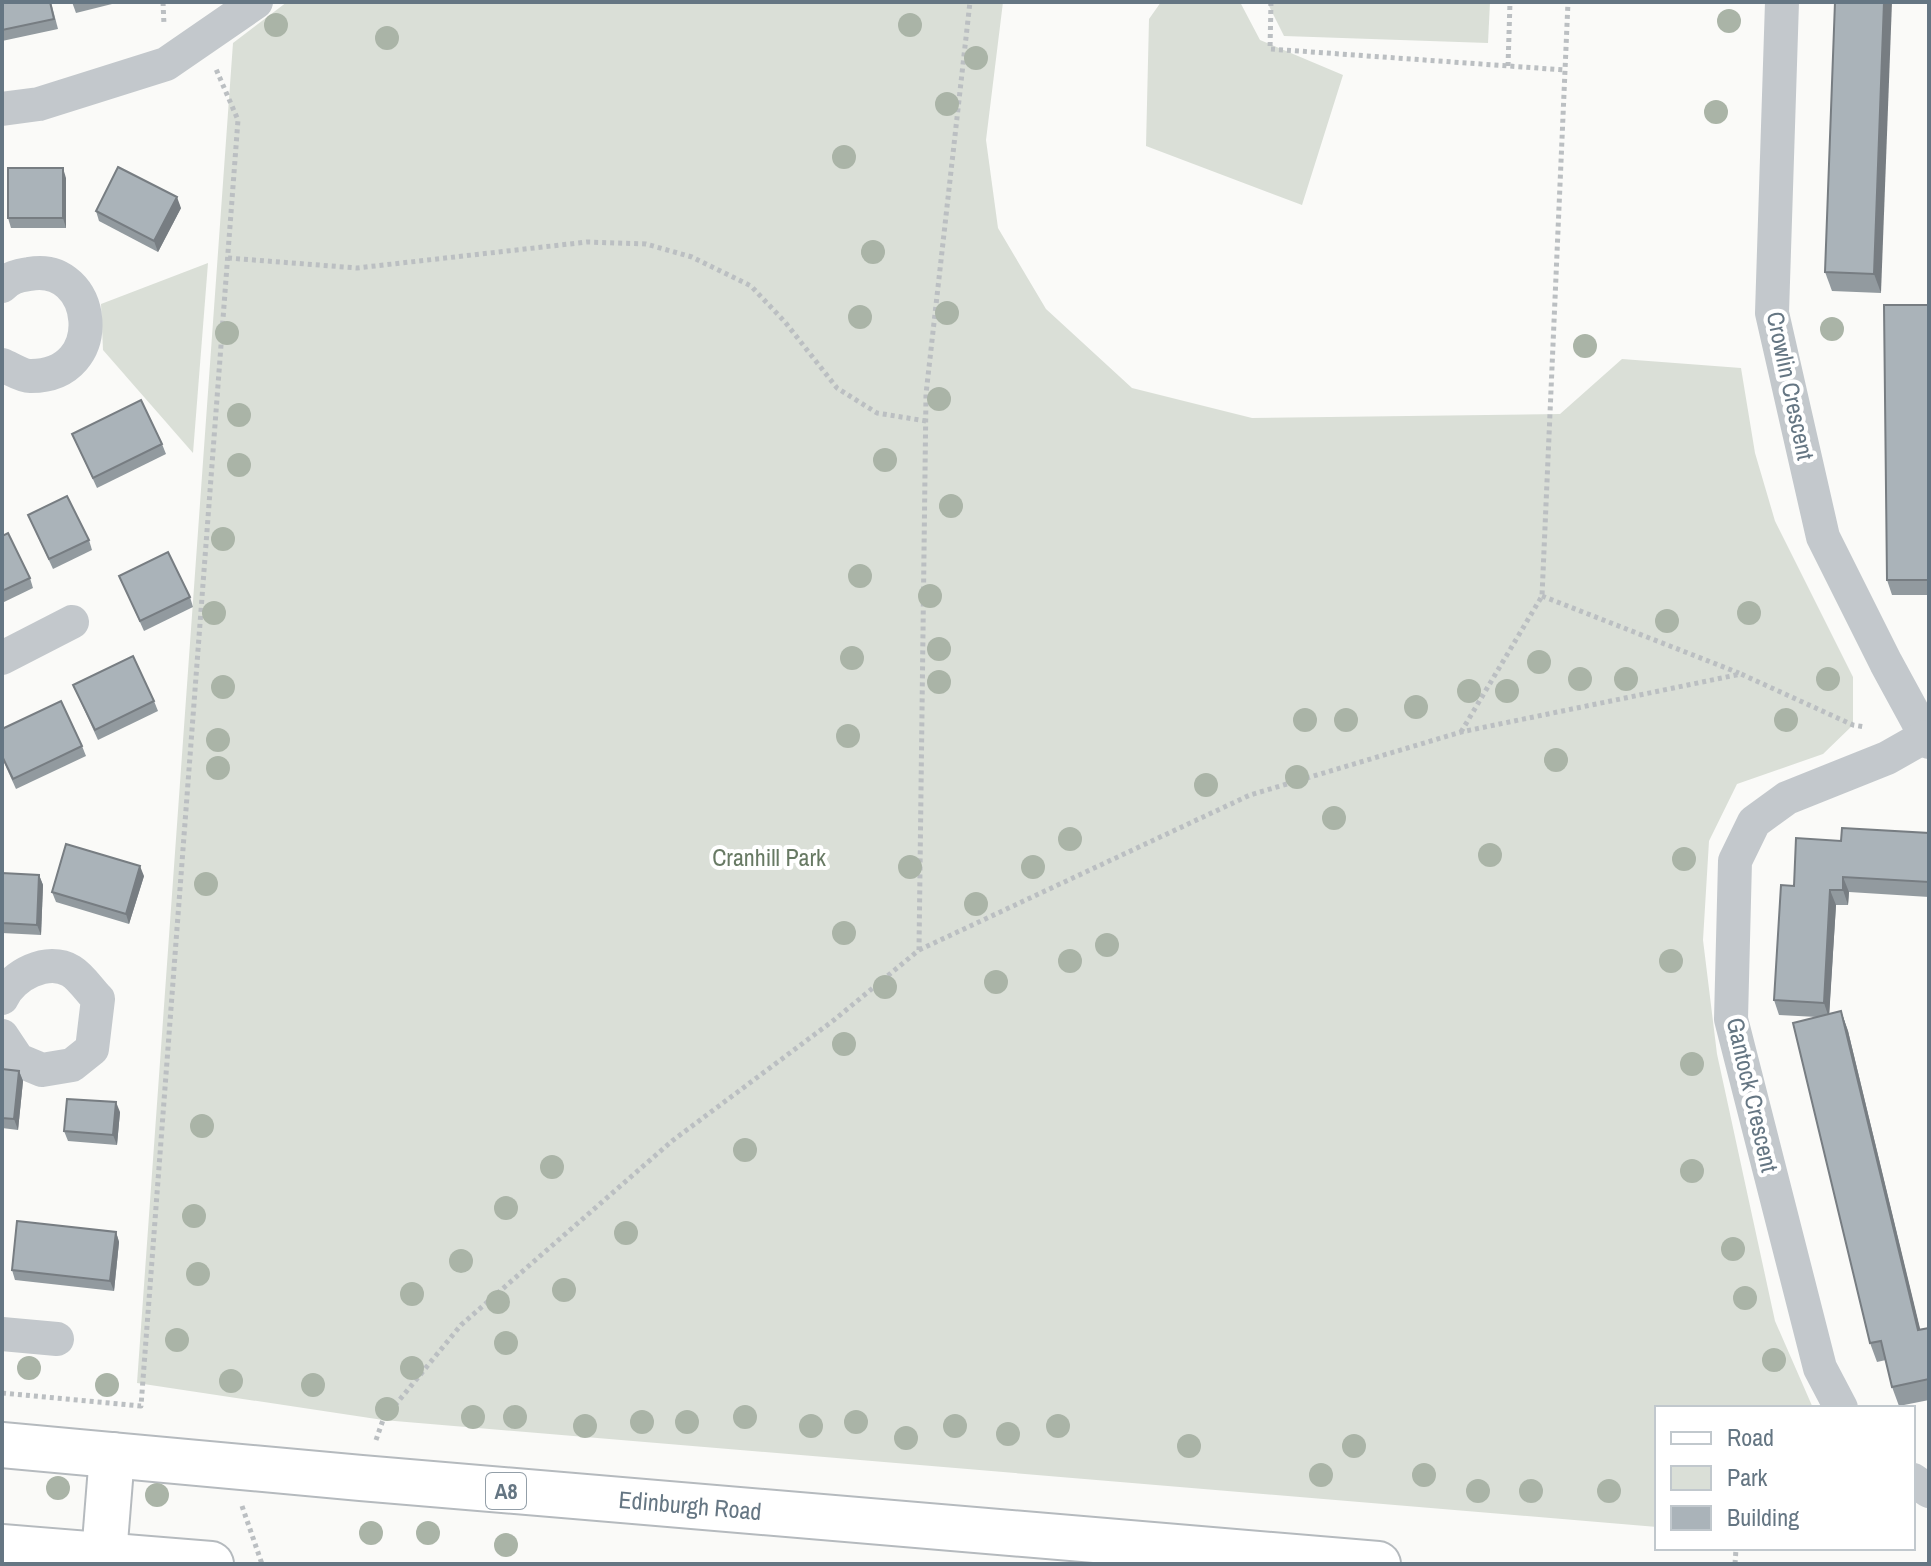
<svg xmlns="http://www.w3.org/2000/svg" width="1931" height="1566" viewBox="0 0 1931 1566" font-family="'Archivo Narrow',sans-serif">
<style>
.green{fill:#dadfd7}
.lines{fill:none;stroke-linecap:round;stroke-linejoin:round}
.primary-casing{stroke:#b5babe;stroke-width:48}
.path{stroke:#bbbfc2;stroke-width:5;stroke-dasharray:4 4;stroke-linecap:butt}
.street{stroke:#c3c8cc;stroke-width:34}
.primary{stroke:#fff;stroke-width:44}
.tree{fill:#aab4a7}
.wall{fill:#929a9f}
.shaded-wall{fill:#777d82}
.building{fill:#aab3b9;stroke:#777d82;stroke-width:2}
.labels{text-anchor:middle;stroke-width:8;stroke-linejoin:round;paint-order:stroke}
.shield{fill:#fff;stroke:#939fa8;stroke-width:2}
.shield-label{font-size:22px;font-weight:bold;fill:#657683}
.street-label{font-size:24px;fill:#657683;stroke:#fff}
.park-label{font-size:24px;fill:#687a64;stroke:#fff}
</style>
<rect width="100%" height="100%" fill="#fafaf8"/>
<g class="green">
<path d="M287,2H1003L986,140L998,228L1046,309L1132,388L1252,418L1560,414L1622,359L1741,368L1755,453L1775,521L1853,677V725L1823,754L1737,784L1709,841L1703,940L1717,1054L1775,1321L1813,1408H1657V1527L383,1420L137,1383L233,43Z"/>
<path d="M1161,2H1240L1260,40L1343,75L1302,205L1146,146L1149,19Z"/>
<path d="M1267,2H1490L1488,43L1284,36Z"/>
<path d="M208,263L193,453L103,350L101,304Z"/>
</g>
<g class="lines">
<g class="primary-casing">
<g id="primary">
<path d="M2,1445L361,1478L1378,1564"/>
<path d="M2,1547L211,1564"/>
<path d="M104,1555L112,1455"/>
</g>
</g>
<g class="path">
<path d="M163,2L164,25"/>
<path d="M1271,2L1270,49L1565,70"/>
<path d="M1508,66L1510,2"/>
<path d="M228,258L357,268L587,242L646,244L692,257L751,286L785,322L837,388L877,413L926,421"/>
<path d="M1542,596L1739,673"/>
<path d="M1461,732L1542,596L1568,2"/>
<path d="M919,950L1250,795L1461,732L1741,674L1853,725L1865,727"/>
<path d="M2,1393L141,1406L238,120L216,69"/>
<path d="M376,1440L383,1420L461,1325L672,1141L834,1020L919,950L926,394L970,2"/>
<path d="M242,1506L262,1564"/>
<path d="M1735,1564L1736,1549"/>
</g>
<g class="street">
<path d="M1782,2L1772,313L1823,537L1886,663L1929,742"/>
<path d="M2,109L39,104L166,64L256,2"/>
<path d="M2,286C11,277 17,276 29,274C97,261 111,377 30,376C22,376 10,368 2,365"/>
<path d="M2,658L72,622"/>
<path d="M2,998C12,975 48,957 71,971C81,977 90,991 98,999L92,1049L72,1065L42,1070L18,1060L2,1036"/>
<path d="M2,1334L57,1339"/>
<path d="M1841,1408L1820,1368L1731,1019L1735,861L1754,822L1787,798L1887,758L1924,737"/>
<path d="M1913,1480L1929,1491"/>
</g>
<use href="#primary" class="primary"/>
</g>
<g class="tree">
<circle cx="1729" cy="21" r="12"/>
<circle cx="276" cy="25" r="12"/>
<circle cx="910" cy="25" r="12"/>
<circle cx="387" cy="38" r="12"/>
<circle cx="976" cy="58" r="12"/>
<circle cx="947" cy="104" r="12"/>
<circle cx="1716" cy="112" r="12"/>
<circle cx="844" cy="157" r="12"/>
<circle cx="873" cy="252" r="12"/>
<circle cx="947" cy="313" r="12"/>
<circle cx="860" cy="317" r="12"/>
<circle cx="1832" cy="329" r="12"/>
<circle cx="227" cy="333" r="12"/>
<circle cx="1585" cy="346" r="12"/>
<circle cx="939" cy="399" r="12"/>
<circle cx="239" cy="415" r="12"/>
<circle cx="885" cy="460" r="12"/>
<circle cx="239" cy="465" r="12"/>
<circle cx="951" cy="506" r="12"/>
<circle cx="223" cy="539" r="12"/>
<circle cx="860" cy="576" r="12"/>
<circle cx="930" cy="596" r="12"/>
<circle cx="214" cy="613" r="12"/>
<circle cx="1749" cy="613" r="12"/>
<circle cx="1667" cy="621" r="12"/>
<circle cx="939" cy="649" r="12"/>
<circle cx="852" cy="658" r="12"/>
<circle cx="1539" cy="662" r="12"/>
<circle cx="1580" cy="679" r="12"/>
<circle cx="1626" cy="679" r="12"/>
<circle cx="1828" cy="679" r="12"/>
<circle cx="939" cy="682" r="12"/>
<circle cx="223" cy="687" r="12"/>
<circle cx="1469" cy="691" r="12"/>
<circle cx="1507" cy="691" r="12"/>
<circle cx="1416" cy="707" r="12"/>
<circle cx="1305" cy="720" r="12"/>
<circle cx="1346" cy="720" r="12"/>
<circle cx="1786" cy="720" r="12"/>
<circle cx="848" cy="736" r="12"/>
<circle cx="218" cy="740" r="12"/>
<circle cx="1556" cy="760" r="12"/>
<circle cx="218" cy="768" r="12"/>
<circle cx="1297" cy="777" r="12"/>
<circle cx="1206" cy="785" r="12"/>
<circle cx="1334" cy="818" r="12"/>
<circle cx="1070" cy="839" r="12"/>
<circle cx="1490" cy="855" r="12"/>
<circle cx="1684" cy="859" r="12"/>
<circle cx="910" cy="867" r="12"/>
<circle cx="1033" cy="867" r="12"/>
<circle cx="206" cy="884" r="12"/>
<circle cx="976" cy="904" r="12"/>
<circle cx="844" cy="933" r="12"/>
<circle cx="1107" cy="945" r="12"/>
<circle cx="1070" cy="961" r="12"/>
<circle cx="1671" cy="961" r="12"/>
<circle cx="996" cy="982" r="12"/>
<circle cx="885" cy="987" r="12"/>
<circle cx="844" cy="1044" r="12"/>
<circle cx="1692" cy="1064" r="12"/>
<circle cx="202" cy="1126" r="12"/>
<circle cx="745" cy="1150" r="12"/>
<circle cx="552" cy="1167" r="12"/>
<circle cx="1692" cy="1171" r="12"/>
<circle cx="506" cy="1208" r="12"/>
<circle cx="194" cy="1216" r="12"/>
<circle cx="626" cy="1233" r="12"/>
<circle cx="1733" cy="1249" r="12"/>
<circle cx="461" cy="1261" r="12"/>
<circle cx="198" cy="1274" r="12"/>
<circle cx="564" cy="1290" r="12"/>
<circle cx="412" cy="1294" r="12"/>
<circle cx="1745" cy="1298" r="12"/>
<circle cx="498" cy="1302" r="12"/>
<circle cx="177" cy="1340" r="12"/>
<circle cx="506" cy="1343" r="12"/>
<circle cx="1774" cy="1360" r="12"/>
<circle cx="29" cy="1368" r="12"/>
<circle cx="412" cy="1368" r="12"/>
<circle cx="231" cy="1381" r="12"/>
<circle cx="107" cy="1385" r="12"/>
<circle cx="313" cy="1385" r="12"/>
<circle cx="387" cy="1409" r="12"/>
<circle cx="473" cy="1417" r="12"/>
<circle cx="515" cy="1417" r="12"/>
<circle cx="745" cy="1417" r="12"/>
<circle cx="642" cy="1422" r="12"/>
<circle cx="687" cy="1422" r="12"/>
<circle cx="856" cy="1422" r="12"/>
<circle cx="585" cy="1426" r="12"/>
<circle cx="811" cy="1426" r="12"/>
<circle cx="955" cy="1426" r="12"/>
<circle cx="1058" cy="1426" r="12"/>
<circle cx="1008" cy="1434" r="12"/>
<circle cx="906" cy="1438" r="12"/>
<circle cx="1189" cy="1446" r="12"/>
<circle cx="1354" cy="1446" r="12"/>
<circle cx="1321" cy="1475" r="12"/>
<circle cx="1424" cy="1475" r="12"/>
<circle cx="58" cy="1488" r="12"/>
<circle cx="1478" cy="1491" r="12"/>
<circle cx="1531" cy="1491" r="12"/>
<circle cx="1609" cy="1491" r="12"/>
<circle cx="157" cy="1495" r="12"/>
<circle cx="371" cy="1533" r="12"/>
<circle cx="428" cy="1533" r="12"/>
<circle cx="506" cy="1545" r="12"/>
</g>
<g class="wall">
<path d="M2,2H51L58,29L2,41Z"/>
<path d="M72,2H120L76,13Z"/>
<path d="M1835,2L1881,293L1832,291L1825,272Z"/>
<path d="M66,178V228H11L8,218Z"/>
<path d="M181,208L158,252L99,221L96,211Z"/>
<path d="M1929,305V595H1892L1887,580Z"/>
<path d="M72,434L162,444L166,454L97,488Z"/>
<path d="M28,515L89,540L92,550L53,569Z"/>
<path d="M2,536L30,578L33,588L2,603Z"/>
<path d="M119,576L190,597L193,607L144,631Z"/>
<path d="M73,685L154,701L158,711L98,740Z"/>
<path d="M2,729L82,746L86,756L16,789L2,758Z"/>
<path d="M1929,833V897L1849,892L1848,905H1836L1829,1014L1841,1011L1848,1031L1920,1330L1929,1328V1400L1899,1406L1892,1387L1886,1360L1877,1362L1870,1343L1817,1017L1779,1015L1774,1000L1794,886L1841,841Z"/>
<path d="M2,873L39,875L43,885L41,935L2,933Z"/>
<path d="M144,876L129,924L56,902L52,892Z"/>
<path d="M2,1069L19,1071L23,1081L18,1130L2,1128Z"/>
<path d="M120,1112L117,1145L68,1141L64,1131Z"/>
<path d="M116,1232L119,1242L114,1291L15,1280L12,1270Z"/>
</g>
<g class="shaded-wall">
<path d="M1884,2H1892L1881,293L1874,274Z"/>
<path d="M63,168L66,178V228L63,218Z"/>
<path d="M177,197L181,208L158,252L154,241Z"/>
<path d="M140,866L144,876L129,924L126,914Z"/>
<path d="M39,875L43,885L41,935L37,925Z"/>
<path d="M1843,877L1849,892L1848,905L1843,890Z"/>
<path d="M1830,890L1836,905L1829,1018L1824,1003Z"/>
<path d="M1841,1011L1848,1031L1925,1349L1918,1330Z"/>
<path d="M19,1071L23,1081L18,1130L14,1119Z"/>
<path d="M116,1102L120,1112L117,1145L113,1135Z"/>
<path d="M116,1232L119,1242L114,1291L110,1281Z"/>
</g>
<g class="building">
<path d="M2,2H50L54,19L2,30Z"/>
<path d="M1835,2H1884L1874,274L1825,272Z"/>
<path d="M118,167L177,197L154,241L96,211Z"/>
<rect x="8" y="168" width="55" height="50"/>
<path d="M1884,305H1929V580H1887Z"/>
<path d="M141,400L162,444L93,478L72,434Z"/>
<path d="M67,496L89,540L49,559L28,515Z"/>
<path d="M8,533L30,578L2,591V536Z"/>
<path d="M168,552L190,597L140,621L119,576Z"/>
<path d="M133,656L154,701L95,730L73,685Z"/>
<path d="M61,701L82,746L13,779L2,756V729Z"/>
<path d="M1842,828L1929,833V882L1843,877V890H1830L1824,1003L1774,1000L1781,885L1794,886L1796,838L1841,841Z"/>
<path d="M66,844L140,866L126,914L52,892Z"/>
<path d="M2,873L39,875L37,925L2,923Z"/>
<path d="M1841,1011L1918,1330L1929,1328V1379L1892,1387L1881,1341L1870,1343L1793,1023Z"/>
<path d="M2,1069L19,1071L14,1119L2,1118Z"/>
<path d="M67,1099L116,1102L113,1135L64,1131Z"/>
<path d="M17,1221L116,1232L110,1281L12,1270Z"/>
</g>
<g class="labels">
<rect class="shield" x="486" y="1473" width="40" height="36" rx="6"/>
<g class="shield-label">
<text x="506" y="1499">A8</text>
</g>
<g class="street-label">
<text transform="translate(1790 386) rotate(78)" y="8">Crowlin Crescent</text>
<text transform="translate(1752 1095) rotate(77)" y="8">Gantock Crescent</text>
<text transform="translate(690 1506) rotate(5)" y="8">Edinburgh Road</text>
</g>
<g class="park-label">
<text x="769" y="866">Cranhill Park</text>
</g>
</g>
<rect width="1931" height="1566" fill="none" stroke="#657683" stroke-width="8"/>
<rect x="1655" y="1406" width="260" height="144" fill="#ffffff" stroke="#c1c8cd" stroke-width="2"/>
<rect x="1671" y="1432" width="40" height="12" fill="#ffffff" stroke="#c1c8cd" stroke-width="2"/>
<text x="1727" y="1446" font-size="24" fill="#657683">Road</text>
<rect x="1671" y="1466" width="40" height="24" fill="#dadfd7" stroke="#c1c8cd" stroke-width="2"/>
<text x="1727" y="1486" font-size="24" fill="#657683">Park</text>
<rect x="1671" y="1506" width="40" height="24" fill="#aab3b9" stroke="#c1c8cd" stroke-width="2"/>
<text x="1727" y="1526" font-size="24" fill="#657683">Building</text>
</svg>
